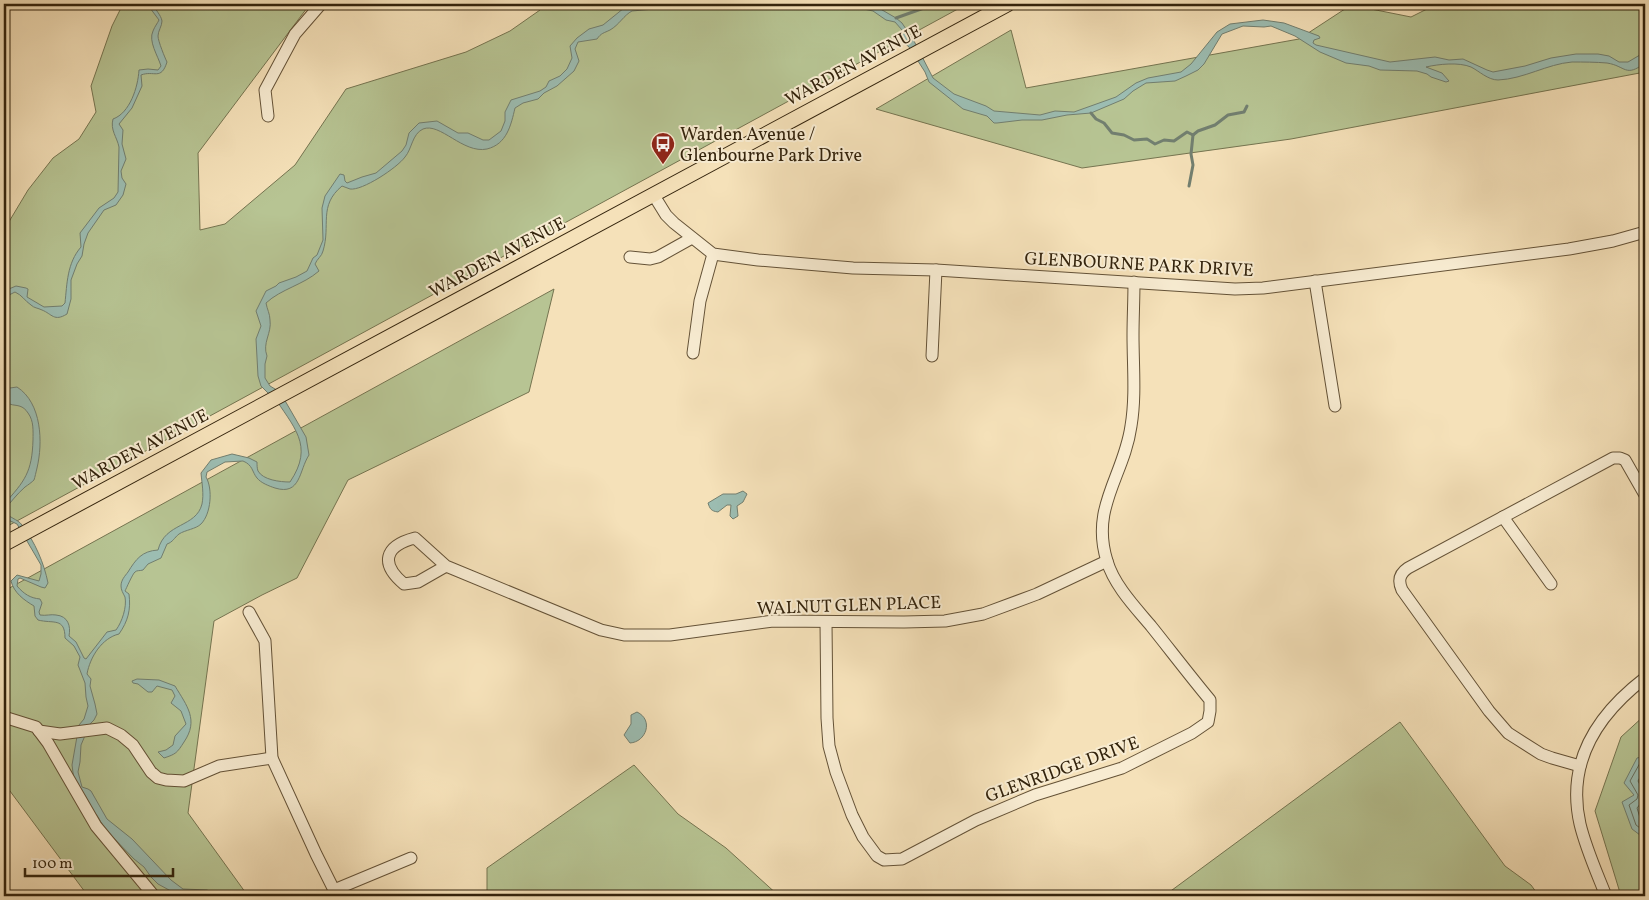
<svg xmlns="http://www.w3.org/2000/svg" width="1649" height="900" viewBox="0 0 1649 900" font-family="Vollkorn,serif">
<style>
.green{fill:#b7c493;stroke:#757450}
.water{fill:#9cbdb2;stroke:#727f70}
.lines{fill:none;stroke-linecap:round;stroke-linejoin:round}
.shore{stroke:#68705f;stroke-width:1}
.stream{stroke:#727f70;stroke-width:3}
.minor-casing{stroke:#645237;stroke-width:13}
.major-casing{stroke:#33230c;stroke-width:16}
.minor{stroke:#f8ecd2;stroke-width:11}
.major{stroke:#f5e1b9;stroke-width:14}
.labels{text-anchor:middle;stroke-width:4;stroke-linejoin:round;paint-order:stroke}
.street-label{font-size:18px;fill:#33230c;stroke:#f8ecd2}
.poi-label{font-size:18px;fill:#33230c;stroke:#f8ecd2;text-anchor:start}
</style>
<rect width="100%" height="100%" fill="#f5e1b9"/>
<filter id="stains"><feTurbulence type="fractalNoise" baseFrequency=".004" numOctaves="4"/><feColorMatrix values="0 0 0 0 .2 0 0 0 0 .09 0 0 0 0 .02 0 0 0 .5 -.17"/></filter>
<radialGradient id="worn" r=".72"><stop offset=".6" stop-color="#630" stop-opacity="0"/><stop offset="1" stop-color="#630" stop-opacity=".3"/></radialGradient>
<g class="green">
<path d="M123,4H310L198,153L200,230L225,224L295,165L346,89L466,52L510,31L540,10L545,4H967L4,528V230L28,190L53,158L79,139L96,112L91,86L112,26Z"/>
<path d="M1437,4H1645V72L1291,139L1082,168L876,109L1011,30L1026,88L1299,39L1351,5L1411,17Z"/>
<path d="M554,289L529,392L348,480L297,578L262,595L214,621L188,813L248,896H88L4,783V591Z"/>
<path d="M1645,715V896H1621L1595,811L1621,737Z"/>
<path d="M1400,722L1505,866L1531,885L1539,896H1151L1168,893Z"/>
<path d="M634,765L678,814L726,848L779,896H487V868Z"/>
</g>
<g class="water">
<path d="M147,4H152C155,9 161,15 162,21C162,26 158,31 158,36C158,41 165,58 167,62C161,81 154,70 141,75L142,86L132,108L119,124L123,130L122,144L126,159L121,171L122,178L126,184L123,195L116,205L104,210L88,233L84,244L82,256L77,264L71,280V299L67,314C54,322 52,314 42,310C38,308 34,308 31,305C25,301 22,295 15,292L7,296L4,297V291L16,286L26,288L28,289L27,297L44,307L62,306L65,303C67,284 67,263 81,247L80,233L99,208L114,198L118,192L119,147C117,137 110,130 113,119C130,113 138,87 139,70L148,69L158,70L161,66C158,56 148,41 153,31C155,26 157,24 159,20Z"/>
<path d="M644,4H672L665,8L632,11C624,15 619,25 610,30C604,33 601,33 597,39L578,42L575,49L579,61L574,71L557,86L544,93L538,99L523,103L515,108C511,125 507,144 487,149C463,154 440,122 423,129C412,134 412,149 405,157C397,168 362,191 350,189C347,188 345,187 342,186C318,206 331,225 323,251C322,256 317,259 315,264L319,271C303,285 281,289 266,303C267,309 270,314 270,320C272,333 262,343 267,356L265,364V378L270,386L280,392L306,437L309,455C299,470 301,496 275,488C269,486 261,483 257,478C252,472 253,465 243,461L225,462L207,472L206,477C213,489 211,514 201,524C196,529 185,530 179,534C174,538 173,542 167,544L161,558L148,564L143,570C140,571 137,570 135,572C133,573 126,589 125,591L129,594C131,610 128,621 119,634C102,638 90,657 87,674L91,679L90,686L95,704L97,714L94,720L90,724L81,745L80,762L78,772L82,787L88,789L91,791L107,819L132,839L171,880L183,889L207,890L221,896H180L158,884L151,877L144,867L134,859L105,829L98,817L82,796L74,780L72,765L79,725L84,719L88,706L86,697L85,683L78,665L80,657L74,646L65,638C65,617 53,624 38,620L35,616L34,606C24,600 14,593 11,581L17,575L39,581L41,574V565L17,524L4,518V504C25,481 32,472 33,440C33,431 34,421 28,413C18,397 4,416 4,386L10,388L17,387C42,403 43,443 37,468C36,472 35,477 34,480C32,482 28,485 25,487C17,494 11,502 4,510C8,518 18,519 22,525C35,542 44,563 48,583L45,588L41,587L20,578L18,579L17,586C24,594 30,598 40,599L42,603L39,612L40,615C46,616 51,614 56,615C68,616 71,626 69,636L76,642L84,658L86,659L107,632L116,630C122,622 127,607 125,597C123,593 121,590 121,586C121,580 125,576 128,572C136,559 142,551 158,550C165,522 196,528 202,504C204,494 202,484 201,473L211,460L232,454L249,458L257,462C257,465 257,468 258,471C263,480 280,482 290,482C315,445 293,427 273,395L268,393L261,386L258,376L256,339L261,326L256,311L266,291L276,286L279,283L296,277L307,271L313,258L317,255L323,240L322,208L325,196L340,174L344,175L345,181L347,183L362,177L376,173L402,151L406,145L409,133L419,123L437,121L458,133H468L483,140H489L501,131L505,121V112L511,100L540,91L546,87L549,81L560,76L567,69L572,58L570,46L577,38L589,29L603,25L624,8Z"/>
<path d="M841,4H859L877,7L896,18L902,23L914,41L933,78L954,94L986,106L994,111L1040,115L1055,111L1074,112L1116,97L1136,83L1148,78L1181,72L1191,64L1217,32L1230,24L1263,20L1284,23L1319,36L1320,38L1314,40L1313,43L1316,45L1390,62L1435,57L1449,60L1463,59L1487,70L1493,72L1525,66L1551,58L1576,54H1598L1609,56L1619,62H1628L1645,52V63C1625,78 1626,66 1607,63C1596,62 1583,62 1572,62C1547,64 1524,79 1498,80C1488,80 1479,71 1471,67C1459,62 1439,64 1426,67L1442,73L1449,81L1446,82L1431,77L1427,74L1417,71L1380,70L1369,66L1346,63L1320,52L1295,36L1271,26L1264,27L1243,26L1222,34L1204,64L1198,70L1186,76L1175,81L1146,83L1133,91L1124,99L1091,113L1067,115L1042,120H1022L997,123H994L987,116L963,109L929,82L925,72L909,47L902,41V30L895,22L886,20L873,11Z"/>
<path d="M743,491L747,494L743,502L737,506L738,516L733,519L730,516L731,505H727L718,512C711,511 710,509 708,503L723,494H736Z"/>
<path d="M137,679L159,680L175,686C187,706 199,720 184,742C177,753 176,754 164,758L158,752L166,750L173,745L175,736L186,724L181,711L171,703L175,696L172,690L157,686L152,692H148L138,684L133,683L132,681Z"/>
<path d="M637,712C654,720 646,742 630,743L624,735L631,724V715Z"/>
<path d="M1645,756V832L1640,835L1632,829L1622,802L1634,795L1624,783L1637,758Z"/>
</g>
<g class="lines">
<g class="shore">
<path d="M1645,761L1640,763L1630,781L1638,795L1637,799L1629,805L1636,825L1640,828H1645"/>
<path d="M1645,768L1638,781C1645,794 1647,796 1637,808L1641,821L1645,822"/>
</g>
<g class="stream">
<path d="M896,18L935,4"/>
<path d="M1091,113L1096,119L1104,123L1112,133L1124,135L1134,140L1147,139L1155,144L1164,140L1174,141L1187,132L1193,135"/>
<path d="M1193,135L1198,131L1215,125L1228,115L1244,112L1247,106"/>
<path d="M1189,186L1193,165L1191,154L1193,135"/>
</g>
<g class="minor-casing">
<g id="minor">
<path d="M268,116L265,90L295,34L321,4"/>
<path d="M653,194L666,215L674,223L713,254L758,260L853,268L936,270L1235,289L1263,288L1569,249L1613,241L1645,232"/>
<path d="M630,257L650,259L658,257L692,238"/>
<path d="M1315,281L1335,406"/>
<path d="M693,353L700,301L713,254"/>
<path d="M932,356L936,270"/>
<path d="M1503,517L1551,584"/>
<path d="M446,566L418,582L404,584C380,564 384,546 415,538L446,566L601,630L624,635H670L773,621L904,622L945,621L983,614L1037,594L1107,561"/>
<path d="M249,612L265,641L272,758L316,854L334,890L335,896"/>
<path d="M826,622L827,718L829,746L836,772L852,815L863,837L877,856L884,860L902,859L976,820L1035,795L1122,768L1192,733L1208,722L1210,711V700C1190,676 1171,651 1151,626C1135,607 1114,585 1107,561C1090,507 1124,476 1131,426C1136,396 1133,366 1133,335C1133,318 1134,300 1134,282"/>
<path d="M4,717L36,727L48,743L96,826L154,896"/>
<path d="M39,731L60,734L107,728L121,735L133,745L151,772L158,778L166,780L184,781L219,766L272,758"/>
<path d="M1580,766L1552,758L1541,754L1508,733L1489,711L1402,590C1398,581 1399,574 1408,568L1613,458H1620L1625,460L1645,495"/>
<path d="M334,890L411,858"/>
<path d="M1606,896C1597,873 1586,849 1580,824C1566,762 1598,714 1645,678"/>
</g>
</g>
<g class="major-casing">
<path id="major" d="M4,544L1008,4"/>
</g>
<use href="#minor" class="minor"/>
<use href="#major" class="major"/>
</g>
<defs>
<g id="bus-pin" transform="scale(1.25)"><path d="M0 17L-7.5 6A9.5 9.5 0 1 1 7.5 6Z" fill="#8f2418" stroke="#f8ecd2"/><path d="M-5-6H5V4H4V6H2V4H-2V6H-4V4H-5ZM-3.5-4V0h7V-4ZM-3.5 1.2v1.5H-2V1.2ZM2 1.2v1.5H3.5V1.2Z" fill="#fff"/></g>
</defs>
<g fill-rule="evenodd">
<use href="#bus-pin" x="663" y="144"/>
</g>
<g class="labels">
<g class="street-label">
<text transform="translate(853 65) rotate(-28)" y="6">WARDEN AVENUE</text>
<text transform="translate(497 257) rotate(-28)" y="6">WARDEN AVENUE</text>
<text transform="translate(1139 264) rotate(3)" y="6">GLENBOURNE PARK DRIVE</text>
<text transform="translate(140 449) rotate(-28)" y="6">WARDEN AVENUE</text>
<text transform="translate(849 605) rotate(-2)" y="6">WALNUT GLEN PLACE</text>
<text transform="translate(1062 769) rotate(-20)" y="6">GLENRIDGE DRIVE</text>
</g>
<g class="poi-label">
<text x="680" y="140">Warden Avenue /<tspan x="680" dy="21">Glenbourne Park Drive</tspan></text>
</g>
</g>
<rect width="1649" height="900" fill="none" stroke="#f5e1b9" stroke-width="20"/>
<rect x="5" y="5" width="1639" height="890" fill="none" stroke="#33230c" stroke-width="2.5"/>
<rect x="10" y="10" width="1629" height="880" fill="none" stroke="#33230c"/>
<path d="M25 868v8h148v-8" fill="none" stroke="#33230c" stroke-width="2.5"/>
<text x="32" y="868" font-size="15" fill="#33230c" stroke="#f8ecd2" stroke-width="4" paint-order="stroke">100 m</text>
<rect width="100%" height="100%" filter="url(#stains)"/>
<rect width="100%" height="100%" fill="url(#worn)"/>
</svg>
